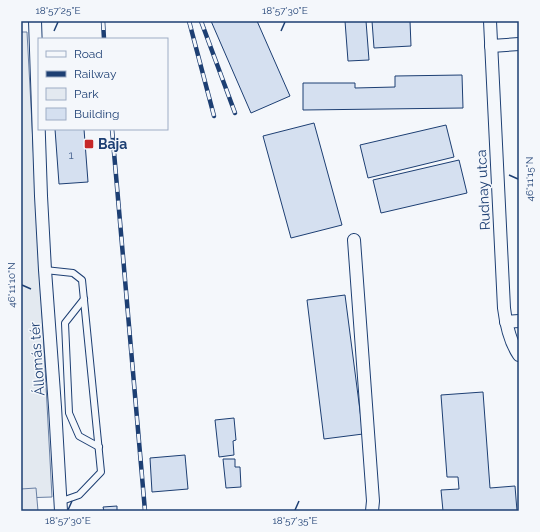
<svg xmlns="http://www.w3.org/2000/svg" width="540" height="532" viewBox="0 0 540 532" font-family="Raleway,sans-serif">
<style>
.green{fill:#e3e9f0;stroke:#687fa3}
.parking{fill:#e3e8f0;stroke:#687fa3}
.building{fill:#d5e0f0;stroke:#1d3f73}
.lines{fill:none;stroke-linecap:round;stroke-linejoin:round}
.lane-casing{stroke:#1d3f73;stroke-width:8}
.street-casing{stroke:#1d3f73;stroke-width:14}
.lane{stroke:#f4f7fb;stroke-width:6}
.street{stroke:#f4f7fb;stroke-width:12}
.rail-casing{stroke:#1d3f73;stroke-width:4.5}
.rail{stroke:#f4f7fb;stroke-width:3;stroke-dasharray:9;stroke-linecap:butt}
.ticks{fill:none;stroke:#1d3f73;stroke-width:1.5}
.poi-dot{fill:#c62828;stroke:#f4f7fb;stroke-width:1.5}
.labels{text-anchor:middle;stroke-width:3;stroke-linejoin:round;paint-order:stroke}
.number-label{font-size:12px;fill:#4b6792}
.poi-label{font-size:14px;font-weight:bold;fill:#1d3f73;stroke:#f4f7fb;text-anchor:start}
.street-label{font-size:14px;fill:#1d3f73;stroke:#f4f7fb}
.neatline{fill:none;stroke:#1d3f73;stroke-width:1.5}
.ticks-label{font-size:10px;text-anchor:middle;fill:#1d3f73}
</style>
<rect width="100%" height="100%" fill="#f4f7fb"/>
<path class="green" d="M21,32H27L52,497L21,498Z"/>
<path class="parking" d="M36,488L38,511H21V489Z"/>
<g class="building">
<path d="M211,21H257L290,96L251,113Z"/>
<path d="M345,21H366L369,60L348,61Z"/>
<path d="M372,21H410L411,46L374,48Z"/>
<path d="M462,75L463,108L303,110V83H355V88L395,87V76Z"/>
<path d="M314,123L342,225L291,238L263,136Z"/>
<path d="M446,125L454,157L368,178L360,145Z"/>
<path d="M55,129H84L88,182L59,184Z"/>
<path d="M459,160L467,193L381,213L373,180Z"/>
<path d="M345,295L363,434L324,439L307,300Z"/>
<path d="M483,392L490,488L515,486L517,511H443L441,490L459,489L458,477H447L441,395Z"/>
<path d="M234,418L236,440L233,441L234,455L219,457L215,420Z"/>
<path d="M185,455L188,489L152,492L150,458Z"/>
<path d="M223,459H235V467H240L241,487L226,488Z"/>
<path d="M117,506V511H104L103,507Z"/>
</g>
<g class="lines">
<g class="lane-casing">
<g id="lane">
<path d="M45,270L73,273L82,280L101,472L79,495L59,502"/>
<path d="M84,299L65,323L69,413L79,436L99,447"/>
</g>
</g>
<g class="street-casing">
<g id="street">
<path d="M35,21L41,196L45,270L55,407L61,511"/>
<path d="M490,21L504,308C506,324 510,342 519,355"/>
<path d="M491,46L519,44"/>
<path d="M354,240L373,501L372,511"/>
<path d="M506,322L519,321"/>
</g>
</g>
<use href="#lane" class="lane"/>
<use href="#street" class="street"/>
<g class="rail-casing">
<g id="rail">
<path d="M103,21L104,39"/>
<path d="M189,21L214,116"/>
<path d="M201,21L235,113"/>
<path d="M112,129L145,511"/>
</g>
</g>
<use href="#rail" class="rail"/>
</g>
<path class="ticks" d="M54,31L58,22M281,31L285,22M509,175L518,179M22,285L31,289M68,510L72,501M295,510L299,501"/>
<rect class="poi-dot" x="84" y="139" width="10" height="10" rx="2"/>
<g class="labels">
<g class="number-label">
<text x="71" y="159">1</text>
</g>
<g class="poi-label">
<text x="98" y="149">Baja</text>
</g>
<g class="street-label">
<text transform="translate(483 190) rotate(-93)" y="5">Rudnay utca</text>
<text transform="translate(37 359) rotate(-94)" y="5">Állomás tér</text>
</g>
</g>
<rect width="540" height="532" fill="none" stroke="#f4f7fb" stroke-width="44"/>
<rect x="38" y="38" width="130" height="92" fill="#f4f7fb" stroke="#9eadc5"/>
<rect x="46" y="51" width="20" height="6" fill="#f4f7fb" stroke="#9eadc5"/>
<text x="74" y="58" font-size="12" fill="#1d3f73">Road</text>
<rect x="46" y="71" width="20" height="6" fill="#1d3f73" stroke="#9eadc5"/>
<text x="74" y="78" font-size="12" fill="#1d3f73">Railway</text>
<rect x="46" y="88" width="20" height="12" fill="#e3e9f0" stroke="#9eadc5"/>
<text x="74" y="98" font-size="12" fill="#1d3f73">Park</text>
<rect x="46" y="108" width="20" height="12" fill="#d5e0f0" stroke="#9eadc5"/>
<text x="74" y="118" font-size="12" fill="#1d3f73">Building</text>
<rect x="22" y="22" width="496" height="488" class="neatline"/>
<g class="ticks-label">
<text x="58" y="14">18°57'25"E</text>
<text x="285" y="14">18°57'30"E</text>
<text transform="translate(529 179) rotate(-90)" y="4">46°11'15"N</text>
<text transform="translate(11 285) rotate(-90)" y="4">46°11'10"N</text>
<text x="68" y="524">18°57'30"E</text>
<text x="295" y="524">18°57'35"E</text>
</g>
</svg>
